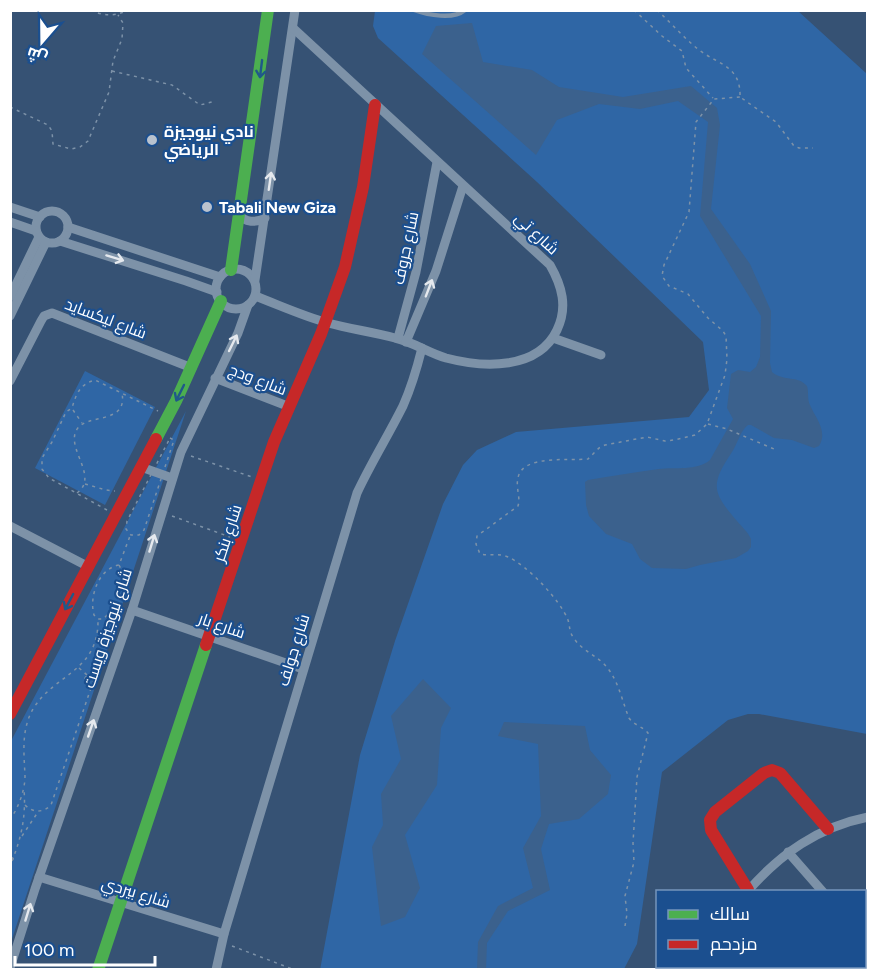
<svg xmlns="http://www.w3.org/2000/svg" width="878" height="980" viewBox="0 0 878 980" font-family="Figtree,Cairo,sans-serif">
<style>
.green{fill:#2f66a5}
.water{fill:#3b618d}
.lines{fill:none;stroke-linecap:round;stroke-linejoin:round}
.path{stroke:#7d92a8;stroke-width:1.5;stroke-dasharray:3 4.5;stroke-linecap:butt}
.lane{stroke:#7d92a8;stroke-width:4.5}
.street{stroke:#7d92a8;stroke-width:9}
.fast{stroke:#4caf50;stroke-width:12}
.jam{stroke:#c62828;stroke-width:12}
.oneway{stroke:#205989}
.oneway2{stroke:#e5e9ee}
.poi-dot{fill:#b9c2ce;stroke:#1b4f8f;stroke-width:2}
.labels{text-anchor:middle;stroke-width:4.5;stroke-linejoin:round;paint-order:stroke}
.poi-label{font-size:16px;font-weight:bold;fill:#fff;stroke:#1b4f8f;text-anchor:start}
.street-label{font-size:16px;fill:#fff;stroke:#1b4f8f}
</style>
<rect width="100%" height="100%" fill="#365274"/>
<g class="green">
<path d="M375,11H798L867,74V734L759,714H748L728,720L662,772L637,944L624,969L320,970L360,755L395,641L443,504L463,465L477,450L516,432L689,417L709,390L703,342L537,182L378,38L373,26Z"/>
<path d="M85,371L155,407L105,505L35,468Z"/>
<path d="M186,411L11,942V741Z"/>
</g>
<g class="water">
<path d="M472,23L483,62L532,70L559,87L623,97L691,86L717,108L720,125L711,209L750,264L771,311L770,363L772,372C784,382 798,375 807,386C809,392 807,399 810,405C816,419 828,431 819,446L814,448L792,440L774,438L751,425H748C740,431 738,443 732,452C710,485 712,492 737,521C742,527 748,532 751,539V547L748,551L736,558L700,565L686,569L652,568L640,559L632,544L606,534L589,516L586,505L585,482L588,480C612,476 635,472 659,469C675,467 697,471 710,460L733,419L727,408L731,374L738,370L750,372L756,367L760,357L761,316L700,216L708,122L678,101L640,109L599,104L557,120L536,155L422,54L436,26Z"/>
<path d="M423,679L451,708L441,728L437,785L405,835L420,888L405,917L381,926L372,847L383,825L381,794L401,759L391,716Z"/>
<path d="M504,722L585,726L590,750L611,775L608,794L579,819L549,824L541,849L550,890L508,911L487,943L486,969H477L478,942L498,906L533,888L523,848L541,816L538,744L498,736Z"/>
</g>
<g class="lines">
<g class="path">
<path d="M91,10C102,16 116,17 127,10"/>
<path d="M634,10L662,36L682,51L686,68L713,98"/>
<path d="M657,10C671,23 684,38 699,50C719,65 741,66 740,97L776,122L794,146L799,148H813"/>
<path d="M112,71L172,85L200,105L216,101"/>
<path d="M10,107L48,125L52,131L53,144L71,149L80,147L88,141L109,92L113,61L122,39L123,23L118,15"/>
<path d="M73,410L82,423"/>
<path d="M708,424L727,429L774,449"/>
<path d="M170,438L174,440L144,530L139,535H131L126,529L127,521Z"/>
<path d="M191,456L252,477"/>
<path d="M85,484L106,490L115,491"/>
<path d="M77,493C99,477 67,450 76,431C85,412 128,426 122,393"/>
<path d="M107,510L49,478L42,469V458L52,442L66,412L72,408C76,394 80,384 95,380L158,411"/>
<path d="M172,516L230,537"/>
<path d="M119,565L125,577L123,589"/>
<path d="M120,597L113,610L103,619H98L94,615C89,597 98,569 119,565L130,536"/>
<path d="M79,668L87,675"/>
<circle cx="89" cy="680" r="4.5"/>
<path d="M25,805C33,813 43,813 51,805L119,606L123,591"/>
<path d="M10,820C18,808 25,791 25,776C24,753 21,730 33,709C55,673 99,672 98,619"/>
<path d="M22,836L38,812"/>
<path d="M10,850L13,859L10,865"/>
<path d="M12,861C22,836 26,815 24,789"/>
<path d="M625,926L627,914L625,896L634,862L633,843L637,777L648,733C643,727 634,725 629,718C622,701 618,678 604,664C594,654 581,650 573,637C569,631 570,626 568,620C561,601 527,565 508,557C499,553 489,556 480,554L476,544L477,536L518,506L519,502C519,494 516,485 518,478C522,454 571,461 588,459L599,448L605,445L647,437L665,441L674,440L695,435L707,424L725,375L727,359L726,336L723,331L708,318L688,294L669,286L662,276L664,265L689,212L696,122L714,99L740,97"/>
<path d="M232,946L295,970"/>
</g>
<path class="lane" d="M414,10C428,15 453,20 465,10"/>
<g class="street">
<path d="M10,207L40,217"/>
<circle cx="52" cy="227" r="16"/>
<path d="M239,214C245,223 256,223 265,218"/>
<path d="M10,222L36,231"/>
<path d="M68,227L220,277"/>
<path d="M60,241L186,281L217,292"/>
<circle cx="236" cy="289" r="20"/>
<path d="M255,280L295,10"/>
<path d="M255,296C279,305 303,316 328,323C350,329 373,332 395,338C413,342 429,353 446,358C484,368 538,370 557,330C568,307 562,286 550,265L293,28"/>
<path d="M10,297L39,237"/>
<path d="M10,316L46,242"/>
<path d="M398,338L416,272L437,162"/>
<path d="M553,338L601,355"/>
<path d="M406,342L436,271L463,186"/>
<path d="M215,378L290,407"/>
<path d="M10,381L41,321L44,316L52,313L192,368"/>
<path d="M141,467L172,478"/>
<path d="M10,526L89,567"/>
<path d="M132,610L303,669"/>
<path d="M788,852L823,892"/>
<path d="M39,877L224,934"/>
<path d="M747,892C780,854 818,827 868,817"/>
<path d="M864,940L868,943"/>
<path d="M864,958L868,955"/>
<path d="M10,968L35,889L132,610L181,452L238,333L248,305"/>
<path d="M216,970L224,934L357,493C371,463 388,436 403,406C411,388 417,368 422,348"/>
<path d="M701,970L703,966"/>
<path d="M787,970L788,966"/>
<path d="M855,970L857,966"/>
</g>
<g class="fast">
<path d="M231,270L268,10"/>
<path d="M156,439L176,401L221,301"/>
<path d="M98,970L206,645"/>
</g>
<g class="jam">
<path d="M206,645L274,442L321,334L345,267L363,187L375,105"/>
<path d="M10,714L156,439"/>
<path d="M748,890L711,830L710,820L715,812L764,773L772,770L780,773L828,829"/>
</g>
</g>
<defs><path id="oneway-shaft" d="M-6 0H5M1.5-3L5.5 0L1.5 3" fill="none" stroke-width="1.6" stroke-linecap="round" stroke-linejoin="round" transform="scale(1.5)"/></defs>
<g class="oneway">
<use href="#oneway-shaft" transform="translate(261 69) rotate(97)"/>
<use href="#oneway-shaft" transform="translate(180 393) rotate(116)"/>
<use href="#oneway-shaft" transform="translate(69 602) rotate(118)"/>
</g>
<g class="oneway2">
<use href="#oneway-shaft" transform="translate(270 181) rotate(-82)"/>
<use href="#oneway-shaft" transform="translate(115 258) rotate(17)"/>
<use href="#oneway-shaft" transform="translate(429 288) rotate(-69)"/>
<use href="#oneway-shaft" transform="translate(233 343) rotate(-64)"/>
<use href="#oneway-shaft" transform="translate(152 543) rotate(-73)"/>
<use href="#oneway-shaft" transform="translate(91 728) rotate(-71)"/>
<use href="#oneway-shaft" transform="translate(28 912) rotate(-73)"/>
</g>
<g class="poi-dot">
<circle cx="152" cy="140" r="6"/>
<circle cx="207" cy="207" r="6"/>
</g>
<g class="labels">
<g class="poi-label">
<text x="164" y="137">نادي نيوجيزة<tspan x="164" dy="18">الرياضي</tspan></text>
<text x="219" y="213">Tabali New Giza</text>
</g>
<g class="street-label">
<text transform="translate(537 233) rotate(43)" y="6">شارع تي</text>
<text transform="translate(405 248) rotate(-78)" y="6">شارع جروف</text>
<text transform="translate(106 318) rotate(21)" y="6">شارع ليكسايد</text>
<text transform="translate(258 379) rotate(21)" y="6">شارع ودج</text>
<text transform="translate(227 533) rotate(-72)" y="6">شارع بنكر</text>
<text transform="translate(222 625) rotate(19)" y="6">شارع بار</text>
<text transform="translate(107 628) rotate(-72)" y="6">شارع نيوجيزة ويست</text>
<text transform="translate(293 650) rotate(-73)" y="6">شارع جولف</text>
<text transform="translate(136 892) rotate(17)" y="6">شارع بيردي</text>
</g>
</g>
<rect width="878" height="980" fill="none" stroke="#ffffff" stroke-width="24"/>
<rect x="656" y="890" width="210" height="78" fill="#1b4f8f" stroke="#7695bc" stroke-width="1.5"/>
<rect x="668" y="910" width="30" height="9" fill="#4caf50" stroke="#7695bc" stroke-width="1.5"/>
<text x="710" y="920" font-size="18" fill="#ffffff">سالك</text>
<rect x="668" y="940" width="30" height="9" fill="#c62828" stroke="#7695bc" stroke-width="1.5"/>
<text x="710" y="950" font-size="18" fill="#ffffff">مزدحم</text>
<g transform="translate(42 42) rotate(200)" stroke="#1b4f8f" stroke-width="4.5" paint-order="stroke">
<path d="M0-4.5L10 22L0 15L-10 22Z" fill="#ffffff"/>
<text y="-9" font-size="16" font-weight="bold" text-anchor="middle" fill="#ffffff">ش</text>
</g>
<path d="M15 956v9h140v-9" fill="none" stroke="#ffffff" stroke-width="3"/>
<text x="24" y="956" font-size="18" fill="#ffffff" stroke="#1b4f8f" stroke-width="4.5" paint-order="stroke">100 m</text>
</svg>
